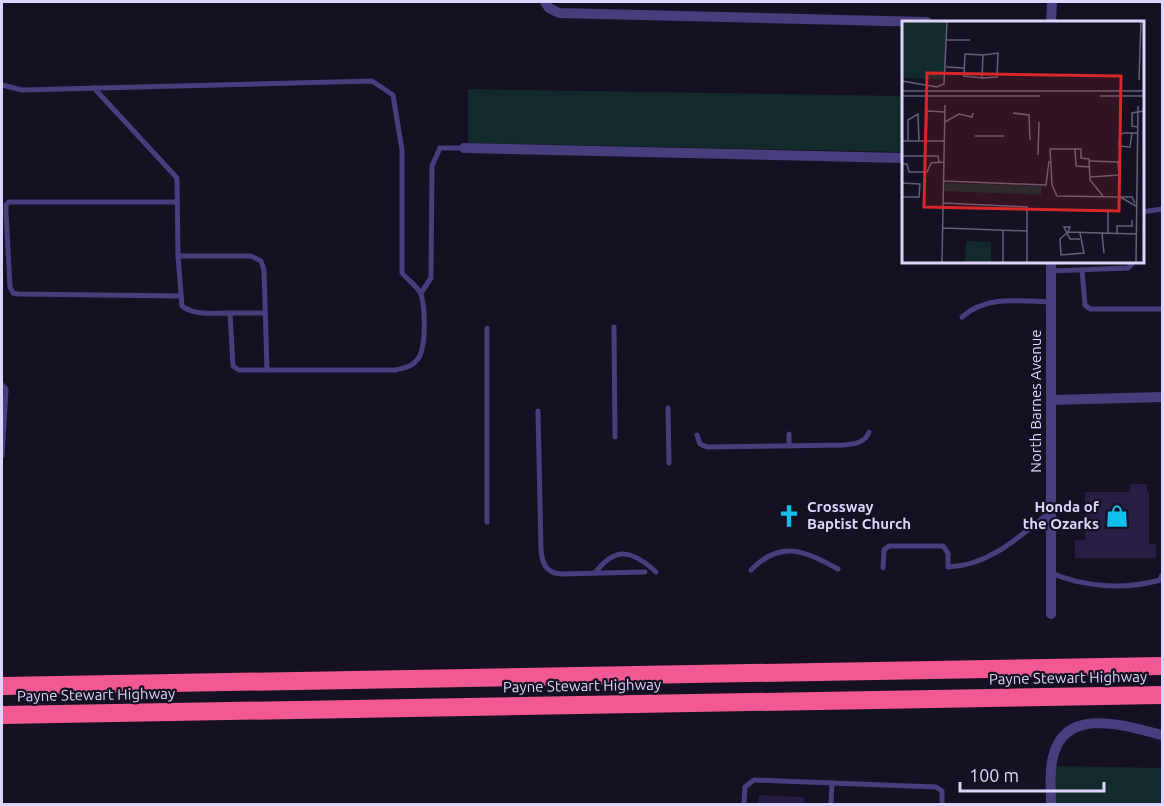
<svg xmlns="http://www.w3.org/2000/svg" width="1164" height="806" viewBox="0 0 1164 806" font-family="Ubuntu,sans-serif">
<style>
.green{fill:#132a2c}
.building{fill:#281d42}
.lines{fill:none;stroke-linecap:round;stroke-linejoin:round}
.service{stroke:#473e7d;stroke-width:5}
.minor{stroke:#473e7d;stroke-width:10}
.motorway{stroke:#f25992;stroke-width:18}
.labels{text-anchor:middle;stroke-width:4.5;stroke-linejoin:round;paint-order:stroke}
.street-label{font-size:15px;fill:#ddd4fc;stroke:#151022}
.poi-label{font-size:15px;font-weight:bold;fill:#ddd4fc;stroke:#151022;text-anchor:start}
.inset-road{fill:none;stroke:#655e79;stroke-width:1.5}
.view{fill:#d62828;fill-opacity:0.15;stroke:#d62828;stroke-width:3}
.inset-edge{fill:none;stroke:#ddd4fc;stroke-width:3}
</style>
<rect width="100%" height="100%" fill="#151022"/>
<g class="green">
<path d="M468,89L903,96V152L468,143Z"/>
<path d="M1056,766L1162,768V804H1055Z"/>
</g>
<g class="building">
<path d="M1130,484H1147V492H1149V544H1156V558H1075V540H1085V492H1130Z"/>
<path d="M759,795L804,797V804H759Z"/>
</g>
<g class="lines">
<g class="service">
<path d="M2,85L22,90L372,81L393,95L402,150V273C407,279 418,287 421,294C425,308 427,349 417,360C412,367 403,368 395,370H239L233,366L230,313C214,313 195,316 182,306L178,256L177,178L94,88"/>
<path d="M177,202H9L6,205V212L10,287L13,293L18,294L180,296"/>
<path d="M1142,212L1162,209"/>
<path d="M178,256H251L261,261L264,270L267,370"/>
<path d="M1082,270L1085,305L1090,309H1162"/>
<path d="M1051,271L1128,268L1135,261"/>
<path d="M421,293L431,278L432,166L440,148H464"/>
<path d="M230,313H265"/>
<path d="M962,317C987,295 1020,301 1051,302"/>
<path d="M614,327L615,437"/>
<path d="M2,385L6,389L2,456"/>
<path d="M668,408L669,463"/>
<path d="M538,411L541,550C542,563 546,573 561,574L645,572"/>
<path d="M789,434V446"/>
<path d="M697,435L700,444L707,447L844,445C854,444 865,443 869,432"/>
<path d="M487,522V328"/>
<path d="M883,568L884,550L889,546H943L948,553V567C989,566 1020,536 1050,512"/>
<path d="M751,570C781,539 805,551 838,569"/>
<path d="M595,573C616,545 633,551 656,572"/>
<path d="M1051,573C1084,587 1125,590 1160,580L1162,575"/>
<path d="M744,804L745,787L754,780L832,783"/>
<path d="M831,804L832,783L936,787L942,791V804"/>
</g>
<g class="minor">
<path d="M545,2L549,8L559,13L927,22"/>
<path d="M1051,22L1052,2"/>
<path d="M464,148L903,158"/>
<path d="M1051,400L1162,397"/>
<path d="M1051,614V261"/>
<path d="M1051,804C1051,789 1049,772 1053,757C1065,705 1126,726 1162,735"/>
</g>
<g class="motorway">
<path d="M2,686L1162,666"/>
<path d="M2,715L1162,695"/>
</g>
</g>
<defs>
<g id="church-bare" transform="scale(1.8)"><path d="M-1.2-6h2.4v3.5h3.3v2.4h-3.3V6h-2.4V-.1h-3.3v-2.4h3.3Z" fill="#12beea" stroke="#151022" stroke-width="2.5" paint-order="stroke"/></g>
<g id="shop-bare" transform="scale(1.8)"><path d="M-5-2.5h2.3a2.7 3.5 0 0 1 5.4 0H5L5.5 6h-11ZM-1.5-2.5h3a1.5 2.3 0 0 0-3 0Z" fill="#12beea" stroke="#151022" stroke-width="2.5" paint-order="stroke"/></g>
</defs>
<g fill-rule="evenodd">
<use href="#church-bare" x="789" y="516"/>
<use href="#shop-bare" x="1117" y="516"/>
</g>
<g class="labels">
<g class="street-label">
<text transform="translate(1036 401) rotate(-90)" y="5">North Barnes Avenue</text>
<text transform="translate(1068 678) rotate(-1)" y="5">Payne Stewart Highway</text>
<text transform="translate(582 686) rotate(-1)" y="5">Payne Stewart Highway</text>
<text transform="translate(96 695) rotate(-1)" y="5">Payne Stewart Highway</text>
</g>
<g class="poi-label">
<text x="807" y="512">Crossway<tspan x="807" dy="17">Baptist Church</tspan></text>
<text x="1099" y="512" text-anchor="end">Honda of<tspan x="1099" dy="17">the Ozarks</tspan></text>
</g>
</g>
<g transform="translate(902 21)">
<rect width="242" height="242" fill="#151022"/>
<path d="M0,0H44L43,59L0,57ZM42,162L139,165V174L43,170ZM64,220L89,221V241H63Z" fill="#132a2c"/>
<path class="inset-road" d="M44,19H68M63,33L81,34L80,57L62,55ZM44,46L62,47M80,57L95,56L96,32L81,34M237,59L239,0M0,60L35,66L42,63L45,0M0,70H242M0,75H138M198,75H242M111,92L127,94L128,119M43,101L57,93L70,96L71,92M236,106L230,105V92L242,90M230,112L228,126L217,125L218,113L223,112H236M73,115H102M0,120H42M6,120V99L16,93L17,120M24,120L25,90L43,91M173,127L174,145L188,146M136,134L137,101M0,135H36L37,141M188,140L216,141L217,154L188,156M0,143H5L7,151H25L29,142L42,141M42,160L144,164L147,140M0,162L18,163L17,176H0M201,175L188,159L187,138L179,137V128H148L150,164L155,175L218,176M41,182L125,186V241M233,182L230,176H218L234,185M206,191V212M41,207L126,210M166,211L158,218L159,234L182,232L178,212M166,211L234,213M166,211L168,206H162L168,218H178M200,212L202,232M215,212V205H230V199M40,241L43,84M101,241V209M234,241L236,85"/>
<path class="view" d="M25,52L219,55L217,190L22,186Z"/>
<rect width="242" height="242" class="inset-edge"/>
</g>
<rect width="1164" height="806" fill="none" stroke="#ddd4fc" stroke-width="6"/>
<path d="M960 782v9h144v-9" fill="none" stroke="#ddd4fc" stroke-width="3"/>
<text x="969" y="782" font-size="18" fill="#ddd4fc" stroke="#151022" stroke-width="4.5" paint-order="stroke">100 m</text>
</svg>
